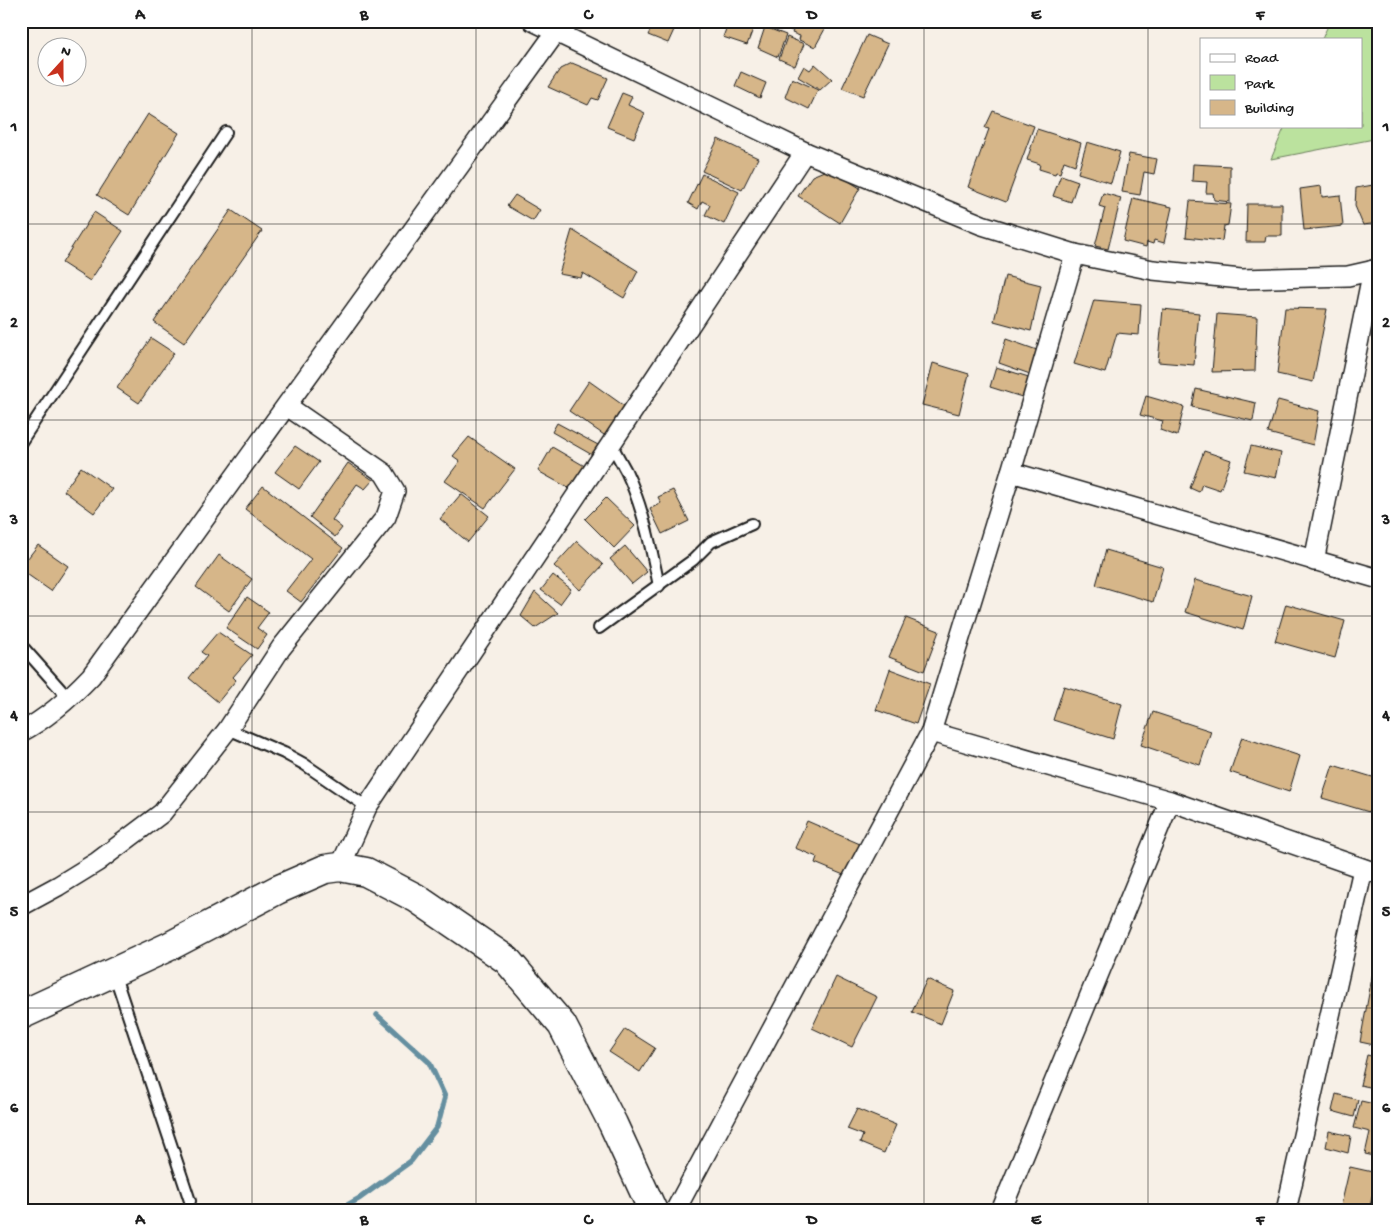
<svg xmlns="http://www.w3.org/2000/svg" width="1400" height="1232" viewBox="0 0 1400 1232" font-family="'Gochi Hand',sans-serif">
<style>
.green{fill:#bbe29e;stroke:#6c7f5d}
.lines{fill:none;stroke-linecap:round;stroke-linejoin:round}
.stream{stroke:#658fa0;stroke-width:5.5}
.building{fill:#d6b689;stroke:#1c1c1c}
.lane-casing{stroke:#1c1c1c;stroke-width:14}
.street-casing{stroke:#1c1c1c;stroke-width:22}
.secondary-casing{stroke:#1c1c1c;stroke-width:31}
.lane{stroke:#fff;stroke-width:10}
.street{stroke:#fff;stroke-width:19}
.secondary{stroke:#fff;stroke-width:28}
.grid{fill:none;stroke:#1c1c1c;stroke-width:1;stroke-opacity:0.55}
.neatline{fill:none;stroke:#1c1c1c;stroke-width:2}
.grid-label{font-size:16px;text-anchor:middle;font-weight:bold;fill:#1c1c1c}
</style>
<rect width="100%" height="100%" fill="#f7f0e7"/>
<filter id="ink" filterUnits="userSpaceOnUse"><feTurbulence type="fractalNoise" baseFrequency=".02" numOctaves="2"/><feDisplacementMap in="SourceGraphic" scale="10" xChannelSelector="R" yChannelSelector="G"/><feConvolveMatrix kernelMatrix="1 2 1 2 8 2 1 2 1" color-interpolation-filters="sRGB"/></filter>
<g filter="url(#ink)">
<path class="green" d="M1330,21H1379V138L1271,159L1285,126H1361V39H1322Z"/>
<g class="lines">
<path class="stream" d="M337,1211L360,1198L411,1161L437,1127L445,1097L429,1062L377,1015"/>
</g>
<g class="building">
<path d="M655,21H678L668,43L648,35Z"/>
<path d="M729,21H756L747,45L723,37Z"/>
<path d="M785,21H814L826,27L815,47L799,40L800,36L792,33L793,31L783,27Z"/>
<path d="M765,27L786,35L778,57L758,48Z"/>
<path d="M867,35L888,44L863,96L842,88Z"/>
<path d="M787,37L804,44L795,66L779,59Z"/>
<path d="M572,63L608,78L598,100L592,98L588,105L548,87L560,69Z"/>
<path d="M815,64L832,79L820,90L798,77L804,66L810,70Z"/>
<path d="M741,72L766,83L760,98L735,86Z"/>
<path d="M792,78L818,90L809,109L785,97Z"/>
<path d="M622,93L632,97L628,105L645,113L634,138L607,127Z"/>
<path d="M993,111L1034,126L1006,202L968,187L989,129L985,128Z"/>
<path d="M148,114L179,133L129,215L97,195Z"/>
<path d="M1037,129L1081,143L1075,165L1064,161L1060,173L1056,172L1055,174L1039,169L1040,164L1027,160Z"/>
<path d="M718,139L758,158L742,190L702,171Z"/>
<path d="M1087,142L1120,152L1111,183L1078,173Z"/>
<path d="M1129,154L1157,159L1154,174L1144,172L1140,195L1122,192Z"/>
<path d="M1193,164L1230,166V202L1214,200L1213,193H1206L1207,182L1192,181Z"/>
<path d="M829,169L860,188L840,223L798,196L812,176Z"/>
<path d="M702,174L739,192L724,224L705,215L710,205L702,201L698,209L688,203Z"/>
<path d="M1061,175L1078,181L1071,202L1053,196Z"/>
<path d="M1379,184V223L1363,225L1355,206L1356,188Z"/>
<path d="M1321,186L1322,197L1340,195L1343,226L1304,230L1300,189Z"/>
<path d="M1103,193L1121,198L1108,249L1095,246L1105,208L1099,206Z"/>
<path d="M515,195L540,210L533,221L507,206Z"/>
<path d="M1133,198L1172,207L1164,243L1154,240L1153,244L1147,242L1146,247L1123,241Z"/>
<path d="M1190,201L1231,204L1228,225L1224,226L1222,241L1186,237Z"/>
<path d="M1247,204H1282V236H1266L1265,242H1246Z"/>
<path d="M231,210L262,231L184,343L154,322Z"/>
<path d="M94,212L123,231L90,281L62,263Z"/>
<path d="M572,230L638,271L624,298L583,273L581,278L559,274Z"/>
<path d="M1005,276L1041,285L1031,331L994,321Z"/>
<path d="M1094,300L1141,304L1139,335L1117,333L1105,373L1074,364Z"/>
<path d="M1285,308L1327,309L1313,382L1277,374Z"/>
<path d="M1163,309L1199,313L1194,365L1158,362Z"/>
<path d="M1217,314L1257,317L1255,371L1212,372Z"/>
<path d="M151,338L174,353L139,403L117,388Z"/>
<path d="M1006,339L1037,350L1030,374L999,363Z"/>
<path d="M933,363L969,374L959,414L922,405Z"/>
<path d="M996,367L1032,378L1025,398L990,387Z"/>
<path d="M589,381L627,408L607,437L569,411Z"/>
<path d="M1196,389L1256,403L1253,421L1192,407Z"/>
<path d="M1146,396L1184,407L1177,436L1160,430L1163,421L1140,415Z"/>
<path d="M1278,400L1319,411L1313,445L1268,433Z"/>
<path d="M557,423L600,446L594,456L552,432Z"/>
<path d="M469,437L515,469L485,508L445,481L460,461L453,456Z"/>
<path d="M295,446L319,462L299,489L275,472Z"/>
<path d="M1251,446L1281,453L1276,478L1244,471Z"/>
<path d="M552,447L588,468L572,490L538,471Z"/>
<path d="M1204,451L1231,460L1220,490L1202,484L1199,492L1190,488Z"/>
<path d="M348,463L373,480L365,489L357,484L332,520L342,528L335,537L310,517Z"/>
<path d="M81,467L112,489L94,513L64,491Z"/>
<path d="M263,486L343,548L301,602L286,591L311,559L245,509Z"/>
<path d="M673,490L689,521L662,534L650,509L661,503L658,497Z"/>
<path d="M461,494L489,516L468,542L440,519Z"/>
<path d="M606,498L635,526L614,548L585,519Z"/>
<path d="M577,541L603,565L580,590L554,566Z"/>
<path d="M38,545L68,566L51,591L21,570V567Z"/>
<path d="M625,546L647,572L632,584L610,559Z"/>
<path d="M1106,550L1163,567L1153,602L1096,585Z"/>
<path d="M219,555L252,579L229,611L196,587Z"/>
<path d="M553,575L571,589L560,604L541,590Z"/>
<path d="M1195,580L1252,596L1243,630L1185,612Z"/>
<path d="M535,592L558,613L535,628L521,616Z"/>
<path d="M247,597L269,612L257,628L267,635L257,649L226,628Z"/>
<path d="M1286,604L1345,621L1335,658L1275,641Z"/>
<path d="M906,618L939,631L924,671L889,657Z"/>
<path d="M218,632L252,655L233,677L236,680L218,702L189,678L207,656L201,652Z"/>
<path d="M890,669L930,684L916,724L876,710Z"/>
<path d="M1064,686L1122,704L1113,739L1053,720Z"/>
<path d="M1153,712L1211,731L1200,765L1141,745Z"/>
<path d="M1242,737L1300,756L1289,792L1230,772Z"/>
<path d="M1333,765L1379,779V815L1322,798Z"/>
<path d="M807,821L860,844L846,876L815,863L817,857L795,848Z"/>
<path d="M1378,945H1379V1046L1360,1042Z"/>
<path d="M836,977L877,997L852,1047L812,1028Z"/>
<path d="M927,979L954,991L941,1024L912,1012Z"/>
<path d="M625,1029L655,1048L640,1072L609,1052Z"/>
<path d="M1367,1055L1379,1058V1089L1360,1085Z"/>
<path d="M1336,1094L1358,1100L1354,1117L1332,1111Z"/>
<path d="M1361,1101L1379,1105V1157L1365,1154L1370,1132L1354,1128Z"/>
<path d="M857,1109L896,1125L884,1153L860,1143L863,1135L847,1129Z"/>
<path d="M1329,1131L1351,1136L1348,1153L1326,1147Z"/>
<path d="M1350,1167L1377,1173L1369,1211L1340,1210Z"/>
<path d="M1379,1172V1211H1370Z"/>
</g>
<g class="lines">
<g class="lane-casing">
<g id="lane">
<path d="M21,442L226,132"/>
<path d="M611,444C616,453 621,462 626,471C643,507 651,547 659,586"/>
<path d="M599,628L693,560L711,542L752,524"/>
<path d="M21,645L69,699"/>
<path d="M228,729L284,753L304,764L367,807"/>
<path d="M114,973L190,1201"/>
</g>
</g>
<g class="street-casing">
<g id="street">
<path d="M533,21L805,152L982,225L1075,254L1153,270L1241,279L1348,276L1379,269"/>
<path d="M1011,472L1379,579"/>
<path d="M1314,561L1373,270"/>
<path d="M21,732C48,718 70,698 91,676L564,21"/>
<path d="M931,732L1170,801L1379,874"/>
<path d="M340,867L367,807L611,444L805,152"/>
<path d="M21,906L58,886L97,862L162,813L228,729L281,648L386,517L395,491L384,473L287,406"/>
<path d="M675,1211L931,732L1011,472L1075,254"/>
<path d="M1001,1211L1170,801"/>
<path d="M1286,1211L1363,869"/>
</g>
</g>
<g class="secondary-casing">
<path id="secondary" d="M21,1015L170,946L277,890L325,869L340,867L366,872L416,898L507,960L562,1025L613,1124L653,1211"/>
</g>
<use href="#lane" class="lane"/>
<use href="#street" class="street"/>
<use href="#secondary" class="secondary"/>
</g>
</g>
<path class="grid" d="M252,21V1211M476,21V1211M700,21V1211M924,21V1211M1148,21V1211M21,224H1379M21,420H1379M21,616H1379M21,812H1379M21,1008H1379"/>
<rect width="1400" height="1232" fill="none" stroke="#fff" stroke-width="55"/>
<rect x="1200" y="38" width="162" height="90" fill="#ffffff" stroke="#a4a4a4"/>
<rect x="1210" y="54" width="25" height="8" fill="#ffffff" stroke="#a4a4a4"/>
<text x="1245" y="62" font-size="15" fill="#1c1c1c">Road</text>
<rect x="1210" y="75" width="25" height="15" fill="#bbe29e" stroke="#a4a4a4"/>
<text x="1245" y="88" font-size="15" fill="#1c1c1c">Park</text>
<rect x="1210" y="100" width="25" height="15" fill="#d6b689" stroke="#a4a4a4"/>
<text x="1245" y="112" font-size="15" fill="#1c1c1c">Building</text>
<g transform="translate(62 62) rotate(21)"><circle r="24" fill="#ffffff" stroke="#a4a4a4"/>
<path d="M0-4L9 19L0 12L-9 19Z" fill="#c8321e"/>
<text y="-8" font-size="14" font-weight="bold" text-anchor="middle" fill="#1c1c1c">N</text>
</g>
<rect x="28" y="28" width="1344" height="1176" class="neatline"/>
<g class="grid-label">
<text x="140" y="19">A</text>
<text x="364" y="19">B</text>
<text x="588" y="19">C</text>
<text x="812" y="19">D</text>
<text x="1036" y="19">E</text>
<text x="1260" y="19">F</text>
<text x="14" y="131">1</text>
<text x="1386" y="131">1</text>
<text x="14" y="327">2</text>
<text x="1386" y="327">2</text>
<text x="14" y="524">3</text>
<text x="1386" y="524">3</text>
<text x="14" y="720">4</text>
<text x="1386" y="720">4</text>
<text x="14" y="916">5</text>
<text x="1386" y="916">5</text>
<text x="14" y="1112">6</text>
<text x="1386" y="1112">6</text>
<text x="140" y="1224">A</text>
<text x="364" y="1224">B</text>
<text x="588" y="1224">C</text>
<text x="812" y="1224">D</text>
<text x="1036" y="1224">E</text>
<text x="1260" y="1224">F</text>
</g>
</svg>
